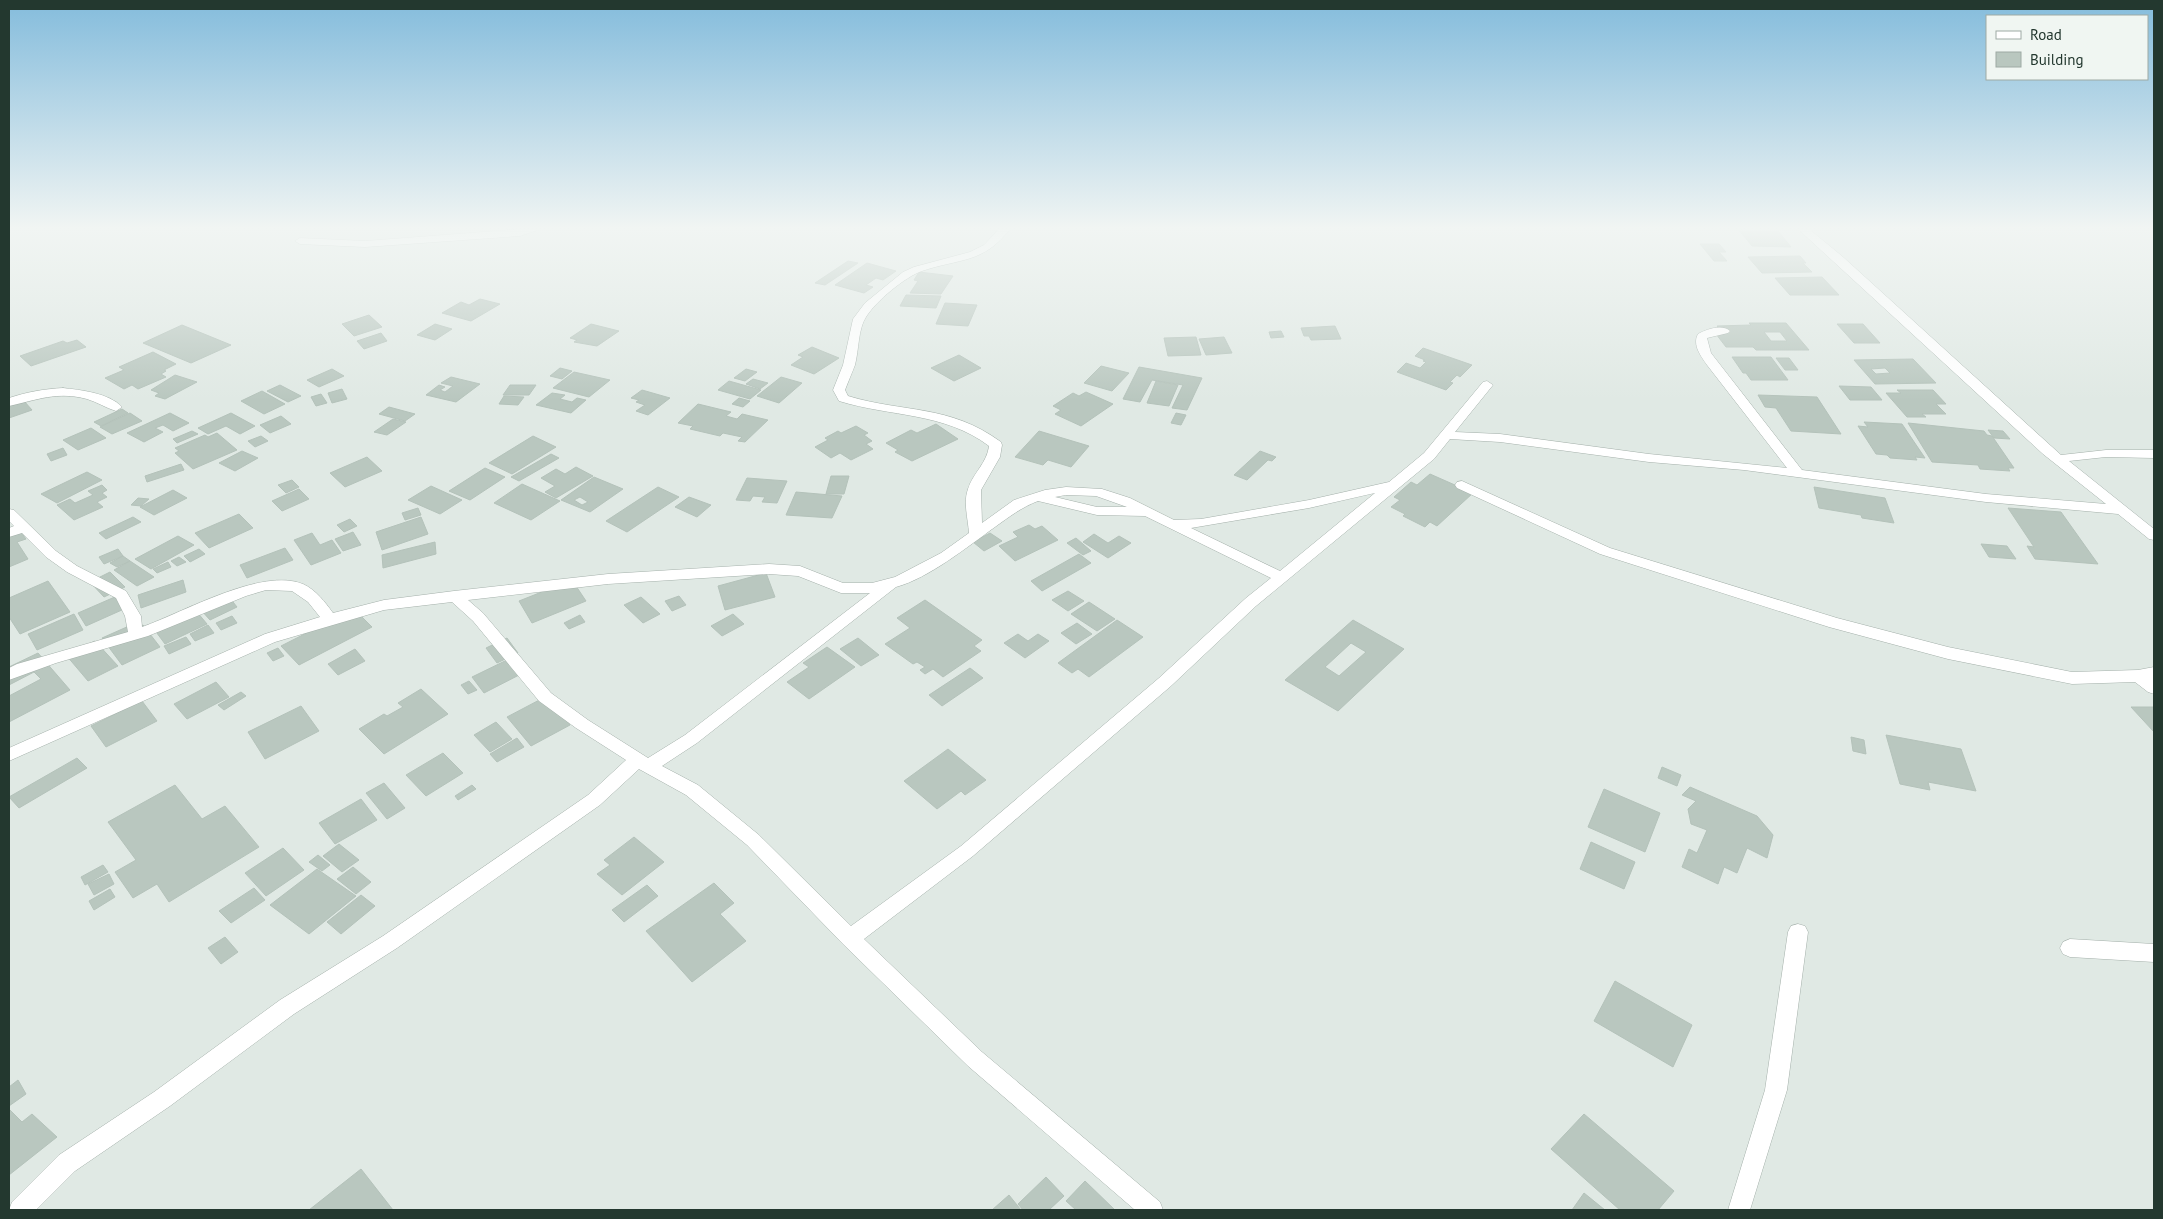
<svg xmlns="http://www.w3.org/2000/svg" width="2163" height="1219" viewBox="0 0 2163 1219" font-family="'PT Sans',sans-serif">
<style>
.building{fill:#b9c7bf;stroke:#b4c2ba;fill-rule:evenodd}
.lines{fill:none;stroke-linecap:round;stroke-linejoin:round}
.street-casing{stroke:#a4b0aa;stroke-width:1}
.street{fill:#fff;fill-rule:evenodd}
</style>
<rect width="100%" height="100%" fill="#e0e9e4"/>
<g class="building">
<path d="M1739,230L1778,231L1791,247L1752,246Z"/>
<path d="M1700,244H1719L1726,252H1719L1727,261H1714Z"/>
<path d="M1800,256L1806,263H1803L1812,272L1762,273L1748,257Z"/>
<path d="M848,261L858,263L825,285L815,283Z"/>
<path d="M867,263L896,271L883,280L876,278L866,285L873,287L864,293L835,285Z"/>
<path d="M919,272L953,276L941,294L910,293L918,281L914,280Z"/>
<path d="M1822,277L1839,295H1790L1775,278Z"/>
<path d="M906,295L941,296L936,308L900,306Z"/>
<path d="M480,299L500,304L471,321L442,313L461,302L469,305Z"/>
<path d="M945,303L977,305L968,326L936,324Z"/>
<path d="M369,315L382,327L354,336L342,324Z"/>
<path d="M1749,323H1786L1809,350H1756L1753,347H1726L1716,334H1724L1717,326L1751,325ZM1764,332H1780L1787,341H1771Z"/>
<path d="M435,324L452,329L435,340L417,335Z"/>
<path d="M591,324L619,331L597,346L574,342L577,340L570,338Z"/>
<path d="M1837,324H1863L1880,343H1854Z"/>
<path d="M182,325L231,345L191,363L143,343Z"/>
<path d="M1335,326L1341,339L1311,340L1309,336H1304L1301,328Z"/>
<path d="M1281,331L1284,337L1271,338L1269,332Z"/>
<path d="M381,333L387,341L364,349L357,341Z"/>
<path d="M1196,337L1201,355L1168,356L1164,338Z"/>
<path d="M1224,337L1232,353L1206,355L1199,339Z"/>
<path d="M77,340L86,347L31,366L20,356L63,341L67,343Z"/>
<path d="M812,347L839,358L814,374L791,365L803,357L798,355Z"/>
<path d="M1423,348L1472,365L1460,377L1457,375L1450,382L1453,383L1446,390L1397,372L1406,363L1420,368L1426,362L1423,361L1425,360L1415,356Z"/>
<path d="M153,352L176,364L164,370L166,371L161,374L166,377L138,389L132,385L124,389L105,378L124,370L119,367Z"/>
<path d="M959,355L981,368L954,381L931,368Z"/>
<path d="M1732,357H1771L1788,380H1751L1746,373H1743Z"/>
<path d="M1776,358H1789L1798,370H1785Z"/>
<path d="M1913,359L1936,383L1875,384L1854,360ZM1885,368L1890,373L1876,374L1871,369Z"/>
<path d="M1101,366L1129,373L1112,391L1084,383Z"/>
<path d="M1139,367L1202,378L1187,410L1172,408L1183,385L1152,380L1140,402L1123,399Z"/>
<path d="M560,368L572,371L562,379L550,376Z"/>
<path d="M332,369L344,376L319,387L307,380Z"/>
<path d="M746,369L757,372L745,381L734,378Z"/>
<path d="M574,372L610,380L589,397L553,388Z"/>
<path d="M175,375L197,382L165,399L155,396L159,393L151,390Z"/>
<path d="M451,377L480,384L456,402L426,395L439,385L445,387L440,390L445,392L453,386L441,383Z"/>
<path d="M781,377L802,383L779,403L757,396Z"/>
<path d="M753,379L768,383L760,389L746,384Z"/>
<path d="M729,381L761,390L750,399L718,390Z"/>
<path d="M1156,381L1178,385L1169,406L1147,403Z"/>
<path d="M280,385L301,396L288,402L267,391Z"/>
<path d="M510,385H536L529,395H503Z"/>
<path d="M1839,386L1871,387L1882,400H1850Z"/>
<path d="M342,389L347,399L332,403L328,393Z"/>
<path d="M642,390L670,398L648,415L636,411L645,405L636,402L639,400L631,398Z"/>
<path d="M1897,390H1933L1946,404H1936L1946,414H1922L1926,417H1907L1886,393H1901Z"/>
<path d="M262,391L285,404L264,414L241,401Z"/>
<path d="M1086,392L1113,404L1081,426L1055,414L1061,410L1053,406L1073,393L1079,396Z"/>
<path d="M552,393L565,395L560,399L572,402L577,398L586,400L571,413L536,405Z"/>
<path d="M321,394L327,403L316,406L311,397Z"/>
<path d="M1758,395L1817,397L1841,434L1791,431L1776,408L1765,407Z"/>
<path d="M504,396L524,397L518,405L499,404Z"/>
<path d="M739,398L750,401L743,407L732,404Z"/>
<path d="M24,401L32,410L9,418V406Z"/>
<path d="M698,404L731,412L726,416L737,419L742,414L768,420L745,442L738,441L742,437L723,433L720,436L690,429L693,426L678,423Z"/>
<path d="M389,407L415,414L405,421L379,414Z"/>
<path d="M122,409L128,413L101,426L94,422Z"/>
<path d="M130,413L142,421L112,434L100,427Z"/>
<path d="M170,413L189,423L173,431L163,425L155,428L163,432L144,442L127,433Z"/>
<path d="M231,413L255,426L240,434L226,426L208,434L198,428Z"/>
<path d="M1176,413L1186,415L1181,425L1171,423Z"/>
<path d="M281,416L291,424L270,433L260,425Z"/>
<path d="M393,419L406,422L387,435L374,432Z"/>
<path d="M1864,422L1902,424L1925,458L1915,457L1917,460L1890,458L1887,455L1876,454L1858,426L1868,427Z"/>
<path d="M1908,423L1984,431L1987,435L1992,436L2014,468H2008L2010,471L1980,469L1978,465L1932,462Z"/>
<path d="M936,424L958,439L912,461L895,452L898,450L886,443L911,430L917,433Z"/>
<path d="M856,426L868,433L864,435L872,441L866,444L873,449L851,460L840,453L831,458L815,447L828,440L825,438L838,431L841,433Z"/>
<path d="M91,428L106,438L78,450L63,440Z"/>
<path d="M1988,430L2003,431L2010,439L1994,438Z"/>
<path d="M192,431L198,434L177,443L173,439Z"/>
<path d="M1039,431L1089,446L1071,467L1048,460L1043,465L1015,457Z"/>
<path d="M217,433L237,450L193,469L175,453L179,451L175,448L205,435L208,437Z"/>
<path d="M261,436L268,441L255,447L248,441Z"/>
<path d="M533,436L556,447L512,474L489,463Z"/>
<path d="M63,448L67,455L51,461L47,454Z"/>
<path d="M242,451L258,458L235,471L219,463Z"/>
<path d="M1260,451L1276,457L1272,461L1268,460L1247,480L1234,475Z"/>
<path d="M551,454L559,458L519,481L511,477Z"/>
<path d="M367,457L382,471L345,487L330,473Z"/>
<path d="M181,464L184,470L147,482L145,476Z"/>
<path d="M576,467L593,476L556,498L545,492L555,486L541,478L556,469L565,474Z"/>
<path d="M485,468L505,477L470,500L449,491Z"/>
<path d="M87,472L102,480L57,503L41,494Z"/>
<path d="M1430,474L1473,493L1437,526L1430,522L1425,527L1403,516L1405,514L1391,507L1400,500L1394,497L1411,482L1417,485Z"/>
<path d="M831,476H849L844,494H826Z"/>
<path d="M594,477L623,489L590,512L561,500ZM580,497L588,502L582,505L574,500Z"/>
<path d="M747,478L787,481L777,503L762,502L765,497L753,496L750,501L736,500Z"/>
<path d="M292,480L299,487L286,493L278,485Z"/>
<path d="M522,484L560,501L531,520L494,503Z"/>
<path d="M102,485L107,490L102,493L107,497L97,502L103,507L74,520L57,505L70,499L75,503L93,495L88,491Z"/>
<path d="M431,486L462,500L440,514L408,500Z"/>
<path d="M658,487L679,497L627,532L606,521Z"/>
<path d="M1814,487L1885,498L1894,523L1862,518L1861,515L1819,508Z"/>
<path d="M299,489L309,499L282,511L272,501Z"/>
<path d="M173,490L187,498L154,515L140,507Z"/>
<path d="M796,492L842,496L832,518L786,515Z"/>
<path d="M689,497L711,505L697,517L675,507Z"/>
<path d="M138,498L149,499L141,506L131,505Z"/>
<path d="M418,508L421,515L405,520L402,513Z"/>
<path d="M2008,508L2061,512L2098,564L2035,559L2027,546L2034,547Z"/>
<path d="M239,514L253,528L209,548L195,533Z"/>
<path d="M133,517L141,522L106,539L99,533Z"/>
<path d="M421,517L428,534L382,550L376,532Z"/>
<path d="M350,519L357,526L344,532L337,525Z"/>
<path d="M1029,525L1035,529L1042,526L1058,540L1015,561L999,546L1018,537L1013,532Z"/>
<path d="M18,528L26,539L17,542L28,559L9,567V532Z"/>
<path d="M353,532L361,545L343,551L335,539Z"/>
<path d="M312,533L320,545L332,540L341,553L311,565L294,540Z"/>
<path d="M990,533L1002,541L984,551L973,542Z"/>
<path d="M1094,534L1108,543L1119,536L1131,543L1108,558L1083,542Z"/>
<path d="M178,536L194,545L151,569L135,559Z"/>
<path d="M1076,538L1091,551L1083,555L1067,543Z"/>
<path d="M435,542L436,554L383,568L382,555Z"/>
<path d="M1981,544L2007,546L2016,559L1989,557Z"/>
<path d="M285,548L293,560L247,578L240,565Z"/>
<path d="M118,549L123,556L104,564L99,557Z"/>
<path d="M199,549L205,554L190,562L184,556Z"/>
<path d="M1079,554L1091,563L1042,591L1031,581Z"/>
<path d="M123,556L130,561L117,567L110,563Z"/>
<path d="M179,557L186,562L177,566L171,561Z"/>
<path d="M130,561L154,577L137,586L114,570Z"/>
<path d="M168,562L171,567L157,573L153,569Z"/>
<path d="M110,572L125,587L104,597L90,582Z"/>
<path d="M766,573L775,597L725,610L718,586Z"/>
<path d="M183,580L186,592L141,608L138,595Z"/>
<path d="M572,580L586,601L532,623L519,601Z"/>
<path d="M48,581L70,612L20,634L9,617V598Z"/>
<path d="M1068,591L1084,601L1068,611L1052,600Z"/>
<path d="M124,593L133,605L86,626L78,613Z"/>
<path d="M679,596L686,605L672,611L665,601Z"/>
<path d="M229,597L237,607L210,620L201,610Z"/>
<path d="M641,597L660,614L643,623L624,605Z"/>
<path d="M925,600L982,640L974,646L981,651L943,677L933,669L925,674L920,670L925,667L917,662L913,664L885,644L910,628L897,618Z"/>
<path d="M1089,602L1115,619L1097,631L1071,614Z"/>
<path d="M192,606L207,624L165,644L151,625Z"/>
<path d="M346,613H358L372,627L299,665L281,646Z"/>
<path d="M74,614L83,630L37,650L28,634Z"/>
<path d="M733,614L744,624L722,636L711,626Z"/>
<path d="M580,615L585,622L569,629L564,623Z"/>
<path d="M232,616L237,623L221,630L216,623Z"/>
<path d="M1117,620L1143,637L1089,677L1078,669L1072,673L1058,663Z"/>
<path d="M1353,620L1404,649L1338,711L1285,680ZM1351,643L1366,652L1339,676L1325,667Z"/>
<path d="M1077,623L1092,634L1076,644L1061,633Z"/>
<path d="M143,625L160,647L122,665L102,638L129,626L132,630Z"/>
<path d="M208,625L214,633L195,641L190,634Z"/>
<path d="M1018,634L1028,641L1038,634L1049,641L1025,658L1004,643Z"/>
<path d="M186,637L191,644L169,654L164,646Z"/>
<path d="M507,638L518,653L497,663L486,648Z"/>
<path d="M858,638L879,655L861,666L840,649Z"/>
<path d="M95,641L118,666L88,681L66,655Z"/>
<path d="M827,647L855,667L809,699L787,682L809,667L803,663Z"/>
<path d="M278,648L284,656L273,661L267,653Z"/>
<path d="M355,649L365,661L338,675L328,664Z"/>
<path d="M38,653L70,690L9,722V696L41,679L34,672L9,685V667Z"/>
<path d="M509,659L521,674L484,693L472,677Z"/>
<path d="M970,668L983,678L942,706L929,695Z"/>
<path d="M469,681L477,690L468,694L461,685Z"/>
<path d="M216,682L229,697L187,719L174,704Z"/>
<path d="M421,689L448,714L384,754L359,729L384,714L387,716L403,707L398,703Z"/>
<path d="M241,692L246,696L224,710L218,705Z"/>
<path d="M545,697L570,725L531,746L507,717Z"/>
<path d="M142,701L157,721L106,747L91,726Z"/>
<path d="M301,706L319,731L265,759L248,732Z"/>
<path d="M2131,707H2154V732Z"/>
<path d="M496,722L512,739L490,752L474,735Z"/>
<path d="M1886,735L1961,749L1976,791L1928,782L1930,790L1900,784Z"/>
<path d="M1851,737L1864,740L1866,754L1853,751Z"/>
<path d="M517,738L524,747L497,762L490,754Z"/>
<path d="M948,749L986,780L965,795L961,791L937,809L904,781Z"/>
<path d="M443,753L463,773L426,796L406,775Z"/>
<path d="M77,758L87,768L19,808L9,797Z"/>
<path d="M1662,767L1681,775L1677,786L1658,778Z"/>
<path d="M384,783L405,808L387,819L366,793Z"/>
<path d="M175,785L202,819L225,806L259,847L169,902L157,884L133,898L115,872L136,860L108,822Z"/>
<path d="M472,785L476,789L458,800L455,796Z"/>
<path d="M1690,787L1757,816L1773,835L1767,858L1747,848L1737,873L1724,867L1718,884L1682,867L1689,849L1697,853L1707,830L1691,824L1688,809L1696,801L1682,795Z"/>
<path d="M1604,789L1660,813L1645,852L1588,827Z"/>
<path d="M361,799L377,820L335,844L319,823Z"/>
<path d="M634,837L664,862L622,895L597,874L610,865L604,860Z"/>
<path d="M1591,842L1635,862L1624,889L1580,869Z"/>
<path d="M339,844L359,860L342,872L323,856Z"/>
<path d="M283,848L304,870L266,896L245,873Z"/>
<path d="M318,855L330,865L322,871L309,862Z"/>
<path d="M103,865L108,872L85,885L81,877Z"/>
<path d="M353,867L371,882L356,894L337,879Z"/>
<path d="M317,869L356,896L309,934L270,905Z"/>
<path d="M109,874L114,884L94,895L88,884Z"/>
<path d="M714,883L734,903L720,914L746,941L692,982L646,931Z"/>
<path d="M647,885L658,896L624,922L612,910Z"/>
<path d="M254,888L265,900L231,923L219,911Z"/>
<path d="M110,889L115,897L94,910L89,901Z"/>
<path d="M361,895L375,906L341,934L327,922Z"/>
<path d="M225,937L238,952L221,964L208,948Z"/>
<path d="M1615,981L1692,1025L1673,1067L1594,1021Z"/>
<path d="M18,1080L26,1094L9,1106V1087Z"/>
<path d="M10,1110L22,1122L32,1114L57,1137L9,1175V1112Z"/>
<path d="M1584,1114L1674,1191L1658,1210H1620L1551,1149Z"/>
<path d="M361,1169L393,1210H309Z"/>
<path d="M1046,1177L1064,1196L1049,1210H1023L1018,1204Z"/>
<path d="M1085,1181L1115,1210H1076L1066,1201Z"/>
<path d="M1584,1193L1605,1210H1572Z"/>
<path d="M1009,1195L1021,1210H992Z"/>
</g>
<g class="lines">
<g class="street-casing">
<g id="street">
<path d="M523,229H541L520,236L365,247L300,244L295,241L300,238L365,241Z"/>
<path d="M999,229H1010C983,264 960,258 922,271C905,277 876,301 866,317C858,329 859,350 855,365C852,373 848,382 845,390L848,396C904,413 949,404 1001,442L1002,445L1000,457L981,490L982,523L1014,500L1045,490L1066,487L1102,489L1130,498L1174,520L1201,519L1309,500L1389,482L1424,453L1483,382L1487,381L1493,385L1455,432L1500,434L1649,454L1787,468L1707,365C1701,356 1692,345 1698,334C1707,329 1722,324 1730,331L1728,333L1707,338L1711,353L1802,470L1986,494L2106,504L2043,454L1798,229H1809L1843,257L2061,455L2106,450H2154V458L2106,457L2069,461L2154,529V540L2149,539L2118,514L1986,502L1744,470L1649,462L1500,442L1450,439L1434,459L1256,606L1171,686L973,856L864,939L982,1052L1160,1202L1163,1210H1135L968,1066L843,944L747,845L686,795L639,769L600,805L397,948L294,1014L170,1106L75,1171L36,1210H9L12,1202L59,1155L154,1092L280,1000L383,936L588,795L626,760L576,728L539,701L473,621L452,602L384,610L275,642L9,761V748L265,634L320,617L308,602L292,591L266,590L246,596L148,636L56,663L9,680V668L17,664L128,632L125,616L116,598L67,572L46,557L22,533L9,537V528L14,526L9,521V509L14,510L56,551L77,566L126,591L141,616L142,627C184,612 262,567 303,584C316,590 325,602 333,613L384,600L454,591L608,574L769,564L800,566L843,583H872L895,577L941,553L969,533C968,519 963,502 968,489C973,473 987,463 989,446C944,412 891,417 839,401L833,390L843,365L853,319L865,303L903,272L914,267L970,252L984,245ZM1375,493L1280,571L1191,528L1309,508ZM1066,495L1096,496L1127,507H1097L1055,497ZM1038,501L1097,515L1145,516L1271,578L1246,598L1159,678L961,846L851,926L759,835L698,785L662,766L697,743L896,587C929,578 967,547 995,527C1009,517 1022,507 1038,501ZM769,574L798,576L841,593H870L685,735L648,758L588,720L551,693L483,613L468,600L608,584Z"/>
<path d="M63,388C81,390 109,393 122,407L116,411C106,408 97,402 87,399C57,391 37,400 9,406V398C27,392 44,389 63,388Z"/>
<path d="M1462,481L1610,548L1837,618L1948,647L2072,672L2138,670L2154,667V694L2148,692L2135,682L2072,684L1948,659L1829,627L1600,554L1457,488L1455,485L1457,482Z"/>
<path d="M1798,924L1805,926L1808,932L1787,1090L1750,1210H1728L1765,1090L1788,932L1791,926Z"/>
<path d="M2070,939L2154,944V962L2070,957L2063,954L2060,948L2063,942Z"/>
</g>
</g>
<use href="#street" class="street"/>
</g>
<linearGradient id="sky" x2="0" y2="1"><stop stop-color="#84bcdc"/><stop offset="0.57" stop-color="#f1f5f3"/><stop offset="1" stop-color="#f1f5f3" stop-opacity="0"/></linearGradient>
<rect width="2163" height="400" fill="url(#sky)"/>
<rect width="2163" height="1219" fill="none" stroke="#23382f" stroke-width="20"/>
<rect x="1986" y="15" width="162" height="65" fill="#f0f6f2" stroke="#9eaaa4"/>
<rect x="1996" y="31" width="25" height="8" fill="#ffffff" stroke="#9eaaa4"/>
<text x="2030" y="40" font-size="15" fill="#23382f">Road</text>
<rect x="1996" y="52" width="25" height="15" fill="#b9c7bf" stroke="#9eaaa4"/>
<text x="2030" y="65" font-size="15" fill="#23382f">Building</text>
</svg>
